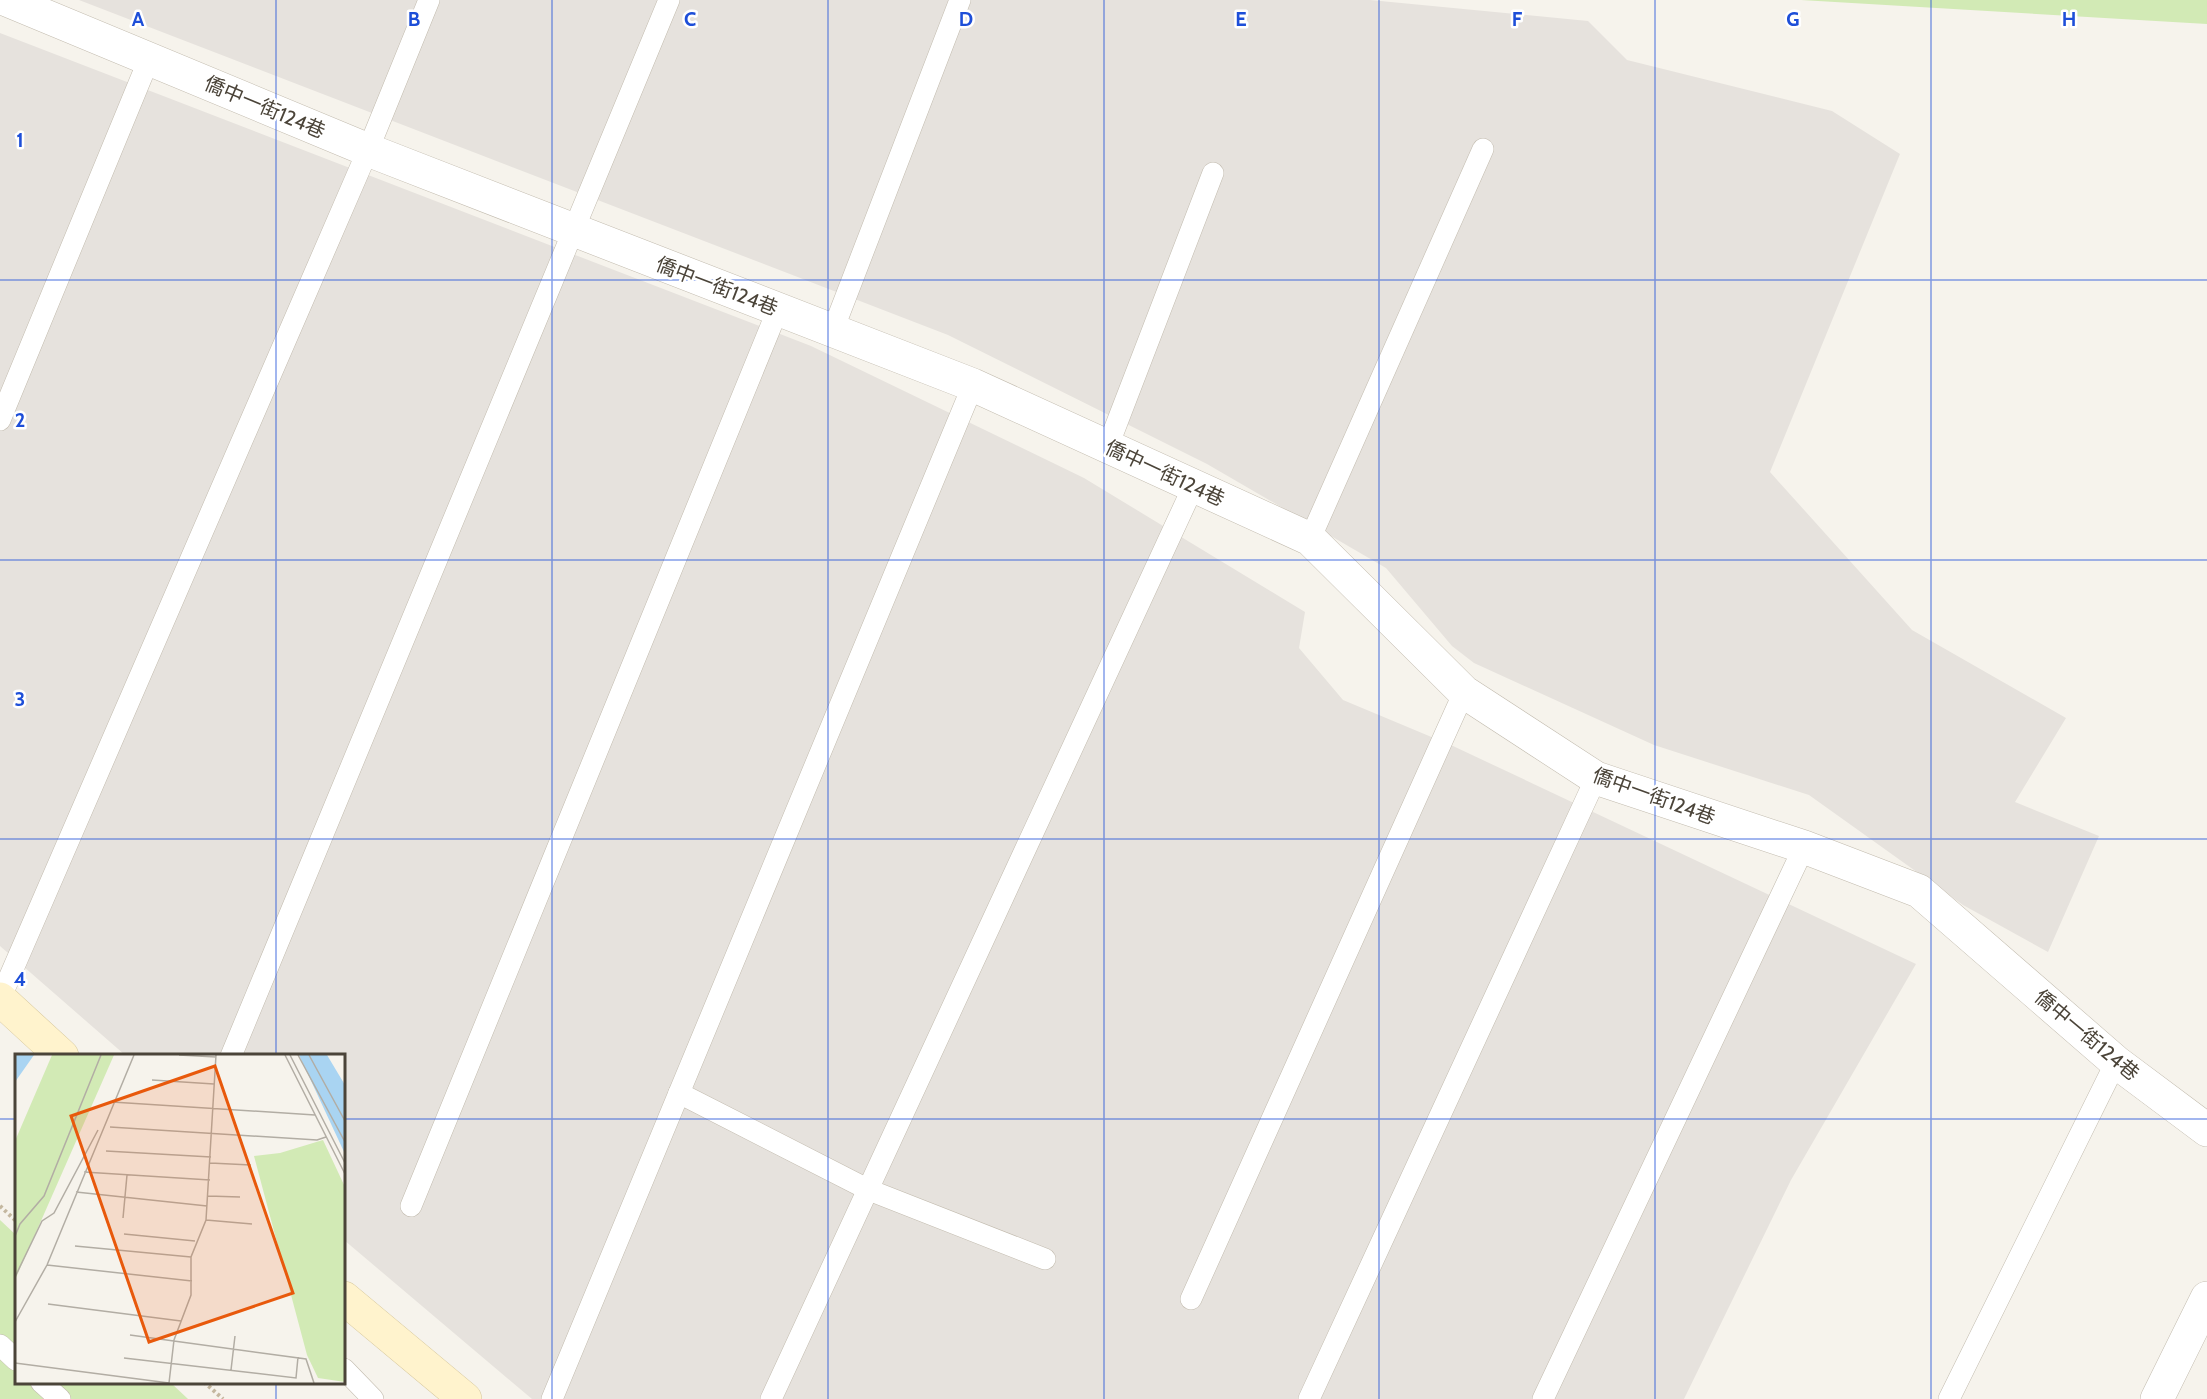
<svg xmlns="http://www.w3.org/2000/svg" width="2207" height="1399" viewBox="0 0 2207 1399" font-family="Cabin,'Noto Sans TC',sans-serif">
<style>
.industrial{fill:#e6e2dd}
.green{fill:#d2eab5}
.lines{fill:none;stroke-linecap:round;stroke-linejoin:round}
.lane-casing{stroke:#c2bbae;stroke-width:22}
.street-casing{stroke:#c2bbae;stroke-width:34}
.secondary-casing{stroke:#d6c79b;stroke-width:34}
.path{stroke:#c4b79f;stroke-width:4;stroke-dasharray:3 3;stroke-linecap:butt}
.lane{stroke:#fff;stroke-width:21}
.street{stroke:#fff;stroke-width:33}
.secondary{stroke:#fff3cd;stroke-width:33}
.grid{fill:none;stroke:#1d4ed8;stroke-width:1.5;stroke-opacity:0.55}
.labels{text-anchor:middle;stroke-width:5;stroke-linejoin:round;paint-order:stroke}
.street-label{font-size:20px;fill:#4b4439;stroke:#fff}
.inset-road{fill:none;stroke:#b2ada4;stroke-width:1.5}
.view{fill:#e8590c;fill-opacity:0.15;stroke:#e8590c;stroke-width:3}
.inset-edge{fill:none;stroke:#4b4439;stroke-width:3}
.grid-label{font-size:20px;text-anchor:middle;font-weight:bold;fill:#1d4ed8;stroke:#fff;stroke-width:5;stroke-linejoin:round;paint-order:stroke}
</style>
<rect width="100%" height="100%" fill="#f6f3ec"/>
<g class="industrial">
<path d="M79,0H1370L1588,21L1627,60L1832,111L1900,154L1770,472L1912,630L2066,718L2015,802L2099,836L2048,952L1963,905L1809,795L1654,745L1474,663L1452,646L1386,568L1207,464L948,335Z"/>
<path d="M0,33L811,346L1084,478L1305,612L1299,648L1343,700L1453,746L1916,964L1791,1180L1684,1399H532L344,1240V1056L125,1055L0,946Z"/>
</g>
<g class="green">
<path d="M1801,0H2207V24Z"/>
<path d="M0,1220L16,1235V1382L171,1383L188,1399H0Z"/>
</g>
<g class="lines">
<g class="lane-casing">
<g id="lane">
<path d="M833,330L960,0"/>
<path d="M0,420L149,59"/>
<path d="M1108,446L1213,173"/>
<path d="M1310,539L1483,149"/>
<path d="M0,999L368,150L429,0"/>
<path d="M231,1056L669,0"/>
<path d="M679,1093L869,1190L1045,1259"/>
<path d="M411,1206L778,309"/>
<path d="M1191,1299L1464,692"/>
<path d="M0,1345L16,1360"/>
<path d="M344,1369L373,1399"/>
<path d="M41,1382L60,1399"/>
<path d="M552,1399L973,385"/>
<path d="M771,1399L1194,485"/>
<path d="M1309,1399L1596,778"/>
<path d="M1543,1399L1804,847"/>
<path d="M1949,1399L2116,1062"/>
</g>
</g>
<g class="street-casing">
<g id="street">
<path d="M7,0L368,150L973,385L1310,539L1464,692L1596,778L1804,847L1919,891L2116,1062L2207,1130"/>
<path d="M2157,1399L2207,1298"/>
</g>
</g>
<g class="secondary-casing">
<g id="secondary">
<path d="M0,999L62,1056"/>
<path d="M344,1298L465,1399"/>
</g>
</g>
<g class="path">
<path d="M0,1206L16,1221"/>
<path d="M204,1382L223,1399"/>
</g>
<use href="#lane" class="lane"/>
<use href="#street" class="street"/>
<use href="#secondary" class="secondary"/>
</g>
<path class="grid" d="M276,0V1056M552,0V1399M828,0V1399M1104,0V1399M1379,0V1399M1655,0V1399M1931,0V1399M0,280H2207M0,560H2207M0,839H2207M0,1119H16M344,1119H2207M276,1382V1399"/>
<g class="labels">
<g class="street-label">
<text transform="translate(265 107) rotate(23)" y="7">僑中一街124巷</text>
<text transform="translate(717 286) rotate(21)" y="7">僑中一街124巷</text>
<text transform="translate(1165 473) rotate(25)" y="7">僑中一街124巷</text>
<text transform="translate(1654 796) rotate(20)" y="7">僑中一街124巷</text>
<text transform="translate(2087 1035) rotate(40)" y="7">僑中一街124巷</text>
</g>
</g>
<g transform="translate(15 1054)">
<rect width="330" height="330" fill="#f6f3ec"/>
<path d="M37,1H99L0,226V87ZM308,86L330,133V328L303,324L292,301L239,102L265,99Z" fill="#d2eab5"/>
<path d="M0,1H19L0,28ZM284,1H312L330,31V100Z" fill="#a9d4f2"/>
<path class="inset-road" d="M164,1L201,3M270,1L330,120M275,1L330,109M283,1L330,88M294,1L330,67M137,26L199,30M97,48L300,61M95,73L302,86L311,83M91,97L196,103M195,109L236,111M69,118L195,126M61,138L192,152M193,142L225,143M108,164L112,121M191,166L237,170M109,180L180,187M0,182L5,170L29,142L86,1M60,192L176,203M32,211L177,227M0,223L27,167L39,159L83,76M33,250L166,267M0,268L32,211L119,1M115,281L291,305L299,329M109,304L281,324L283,303M0,309L154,329M216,316L220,282M154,329L159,286L176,241V203L191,166L201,1"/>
<path class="view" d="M200,12L278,239L134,288L56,62Z"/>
<rect width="330" height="330" class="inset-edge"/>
</g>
<g class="grid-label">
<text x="138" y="26">A</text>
<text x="414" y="26">B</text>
<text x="690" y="26">C</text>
<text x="966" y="26">D</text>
<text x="1241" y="26">E</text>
<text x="1517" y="26">F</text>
<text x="1793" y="26">G</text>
<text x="2069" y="26">H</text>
<text x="20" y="147">1</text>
<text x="20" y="427">2</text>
<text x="20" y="706">3</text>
<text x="20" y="986">4</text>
</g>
</svg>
